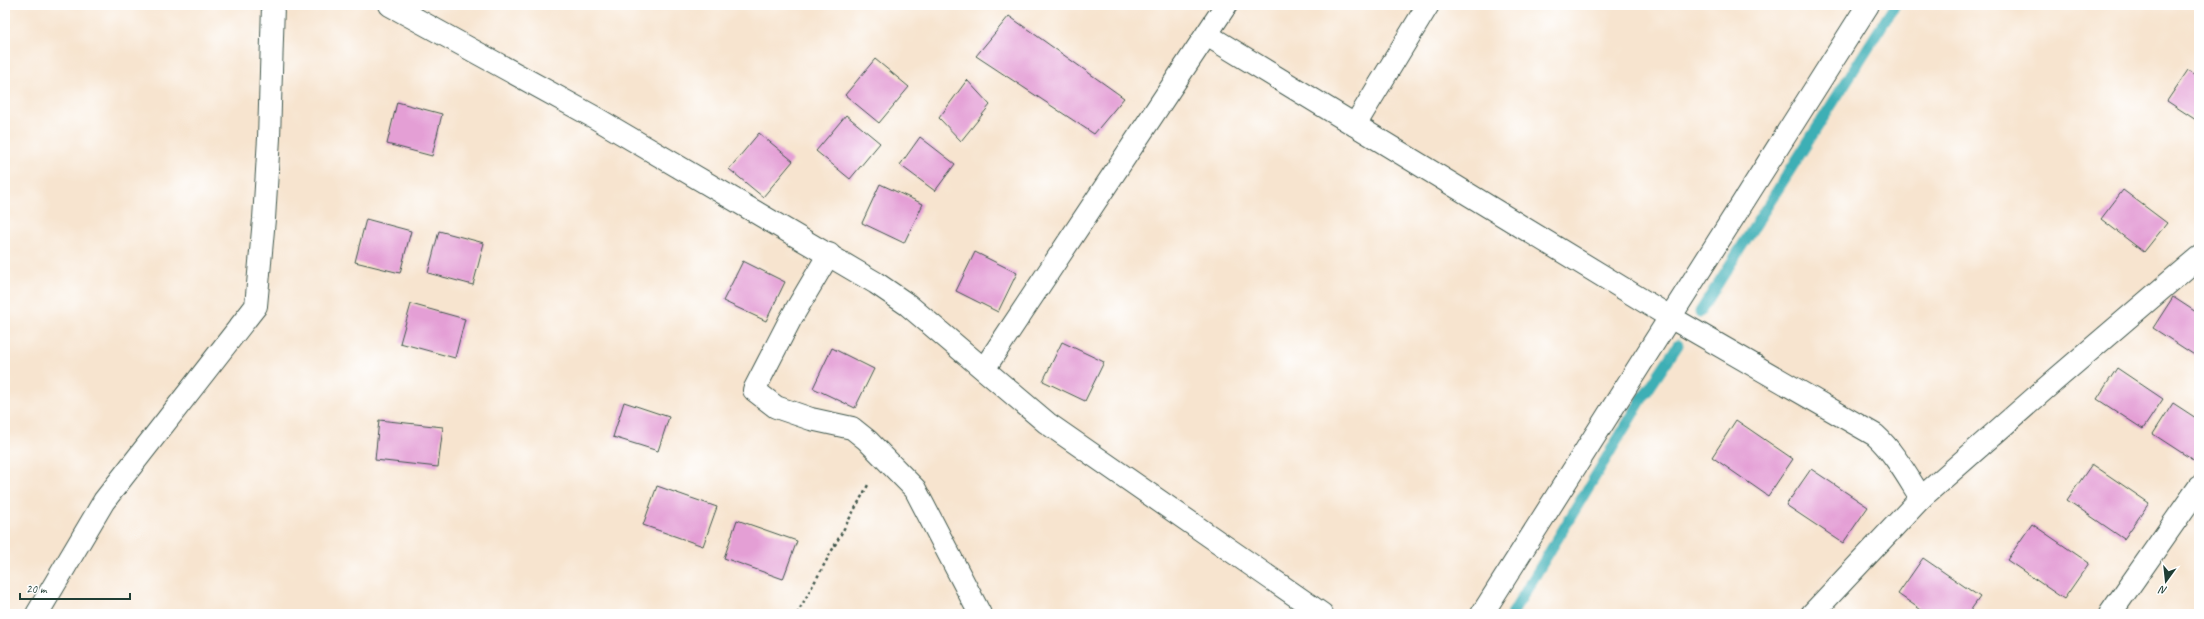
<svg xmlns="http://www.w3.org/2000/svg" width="2204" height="619" viewBox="0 0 2204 619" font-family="Caveat,sans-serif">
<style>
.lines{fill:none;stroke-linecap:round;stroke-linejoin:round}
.stream{stroke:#3eafb5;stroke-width:11}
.building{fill:#e49fd5}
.street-casing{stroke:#3f564b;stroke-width:24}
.path{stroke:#3f564b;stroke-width:2.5;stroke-dasharray:3 3;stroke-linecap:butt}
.street{stroke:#fff;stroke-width:22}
</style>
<rect width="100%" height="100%" fill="#fff"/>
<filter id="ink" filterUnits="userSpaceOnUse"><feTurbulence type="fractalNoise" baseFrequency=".025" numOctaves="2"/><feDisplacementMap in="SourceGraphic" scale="8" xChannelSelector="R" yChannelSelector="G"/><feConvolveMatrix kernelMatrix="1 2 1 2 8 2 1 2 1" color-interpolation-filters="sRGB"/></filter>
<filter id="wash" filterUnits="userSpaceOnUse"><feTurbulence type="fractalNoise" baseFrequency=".012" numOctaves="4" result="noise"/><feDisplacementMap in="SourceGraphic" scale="16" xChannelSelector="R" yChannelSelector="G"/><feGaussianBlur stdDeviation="0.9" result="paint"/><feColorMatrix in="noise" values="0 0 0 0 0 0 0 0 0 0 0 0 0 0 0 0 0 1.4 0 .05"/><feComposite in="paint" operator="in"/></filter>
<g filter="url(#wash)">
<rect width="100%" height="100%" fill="#f7e4cf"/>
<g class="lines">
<g class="stream">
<path d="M1700,312L1895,5"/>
<path d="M1512,614L1642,399L1678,345"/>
</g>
</g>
<g id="blocks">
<g class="building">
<path d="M1009,16L1124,98L1094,134L976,56Z"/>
<path d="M875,59L909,87L879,123L845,95Z"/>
<path d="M2188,70L2199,78V122L2167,101Z"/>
<path d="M967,80L990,105L961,141L939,118Z"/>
<path d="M397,102L442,114L432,156L387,144Z"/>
<path d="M846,115L880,143L850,179L816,151Z"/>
<path d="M759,133L793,161L763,197L729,169Z"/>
<path d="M920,137L955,164L935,191L900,165Z"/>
<path d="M880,184L923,204L904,243L862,223Z"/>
<path d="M2123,190L2167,223L2144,252L2101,219Z"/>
<path d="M366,219L411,231L400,273L355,262Z"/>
<path d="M439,231L484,243L473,285L428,273Z"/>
<path d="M975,252L1017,273L998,312L956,291Z"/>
<path d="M743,261L785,282L766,321L723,301Z"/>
<path d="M2173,297L2199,314V358L2153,328Z"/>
<path d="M411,304L465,319L455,358L400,343Z"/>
<path d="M1062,342L1104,362L1085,401L1043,381Z"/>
<path d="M832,348L874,369L855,408L813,388Z"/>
<path d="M2117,368L2163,399L2143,429L2097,399Z"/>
<path d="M624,402L669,417L658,451L613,437Z"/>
<path d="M2173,403L2199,420V464L2153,434Z"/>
<path d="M379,420L443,427L438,467L375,460Z"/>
<path d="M1736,420L1793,459L1768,496L1712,457Z"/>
<path d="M2092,464L2149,503L2124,539L2067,500Z"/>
<path d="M1811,469L1868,507L1843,543L1786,505Z"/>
<path d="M657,486L717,507L703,546L643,525Z"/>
<path d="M737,520L797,541L783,579L724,558Z"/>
<path d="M2032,524L2089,563L2064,599L2007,560Z"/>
<path d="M1923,558L1980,597L1968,614H1927L1898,594Z"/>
</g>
</g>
</g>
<g filter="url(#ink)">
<use href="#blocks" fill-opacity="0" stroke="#3f564b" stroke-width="1"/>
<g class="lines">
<g class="street-casing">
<g id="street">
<path d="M390,5L594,117L876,283L908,305L1047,423L1322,614"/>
<path d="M1207,35L1670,317L1875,435C1894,452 1907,476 1921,498"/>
<path d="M1355,125L1428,5"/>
<path d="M829,254L790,320L754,390L776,407L811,419L852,428L867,440L915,489L980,614"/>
<path d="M984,369L1226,5"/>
<path d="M37,614L104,501L256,306L264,219L269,138L273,5"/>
<path d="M1482,614L1868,5"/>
<path d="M1812,614L1921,498L2054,381L2199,257"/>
<path d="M2110,614L2199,487"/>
</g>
</g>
<path class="path" d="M797,614L868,485"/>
<use href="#street" class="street"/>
</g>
</g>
<rect width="2204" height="619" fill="none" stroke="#fff" stroke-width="20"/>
<g transform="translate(2166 581) rotate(195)" stroke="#ffffff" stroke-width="3" paint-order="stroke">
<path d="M0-3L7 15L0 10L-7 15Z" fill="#1f3d34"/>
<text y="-6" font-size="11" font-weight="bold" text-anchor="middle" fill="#1f3d34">N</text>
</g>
<path d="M20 593v6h110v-6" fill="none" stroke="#1f3d34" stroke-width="2"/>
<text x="26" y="593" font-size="12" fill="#1f3d34" stroke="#ffffff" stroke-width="3" paint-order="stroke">20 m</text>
</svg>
